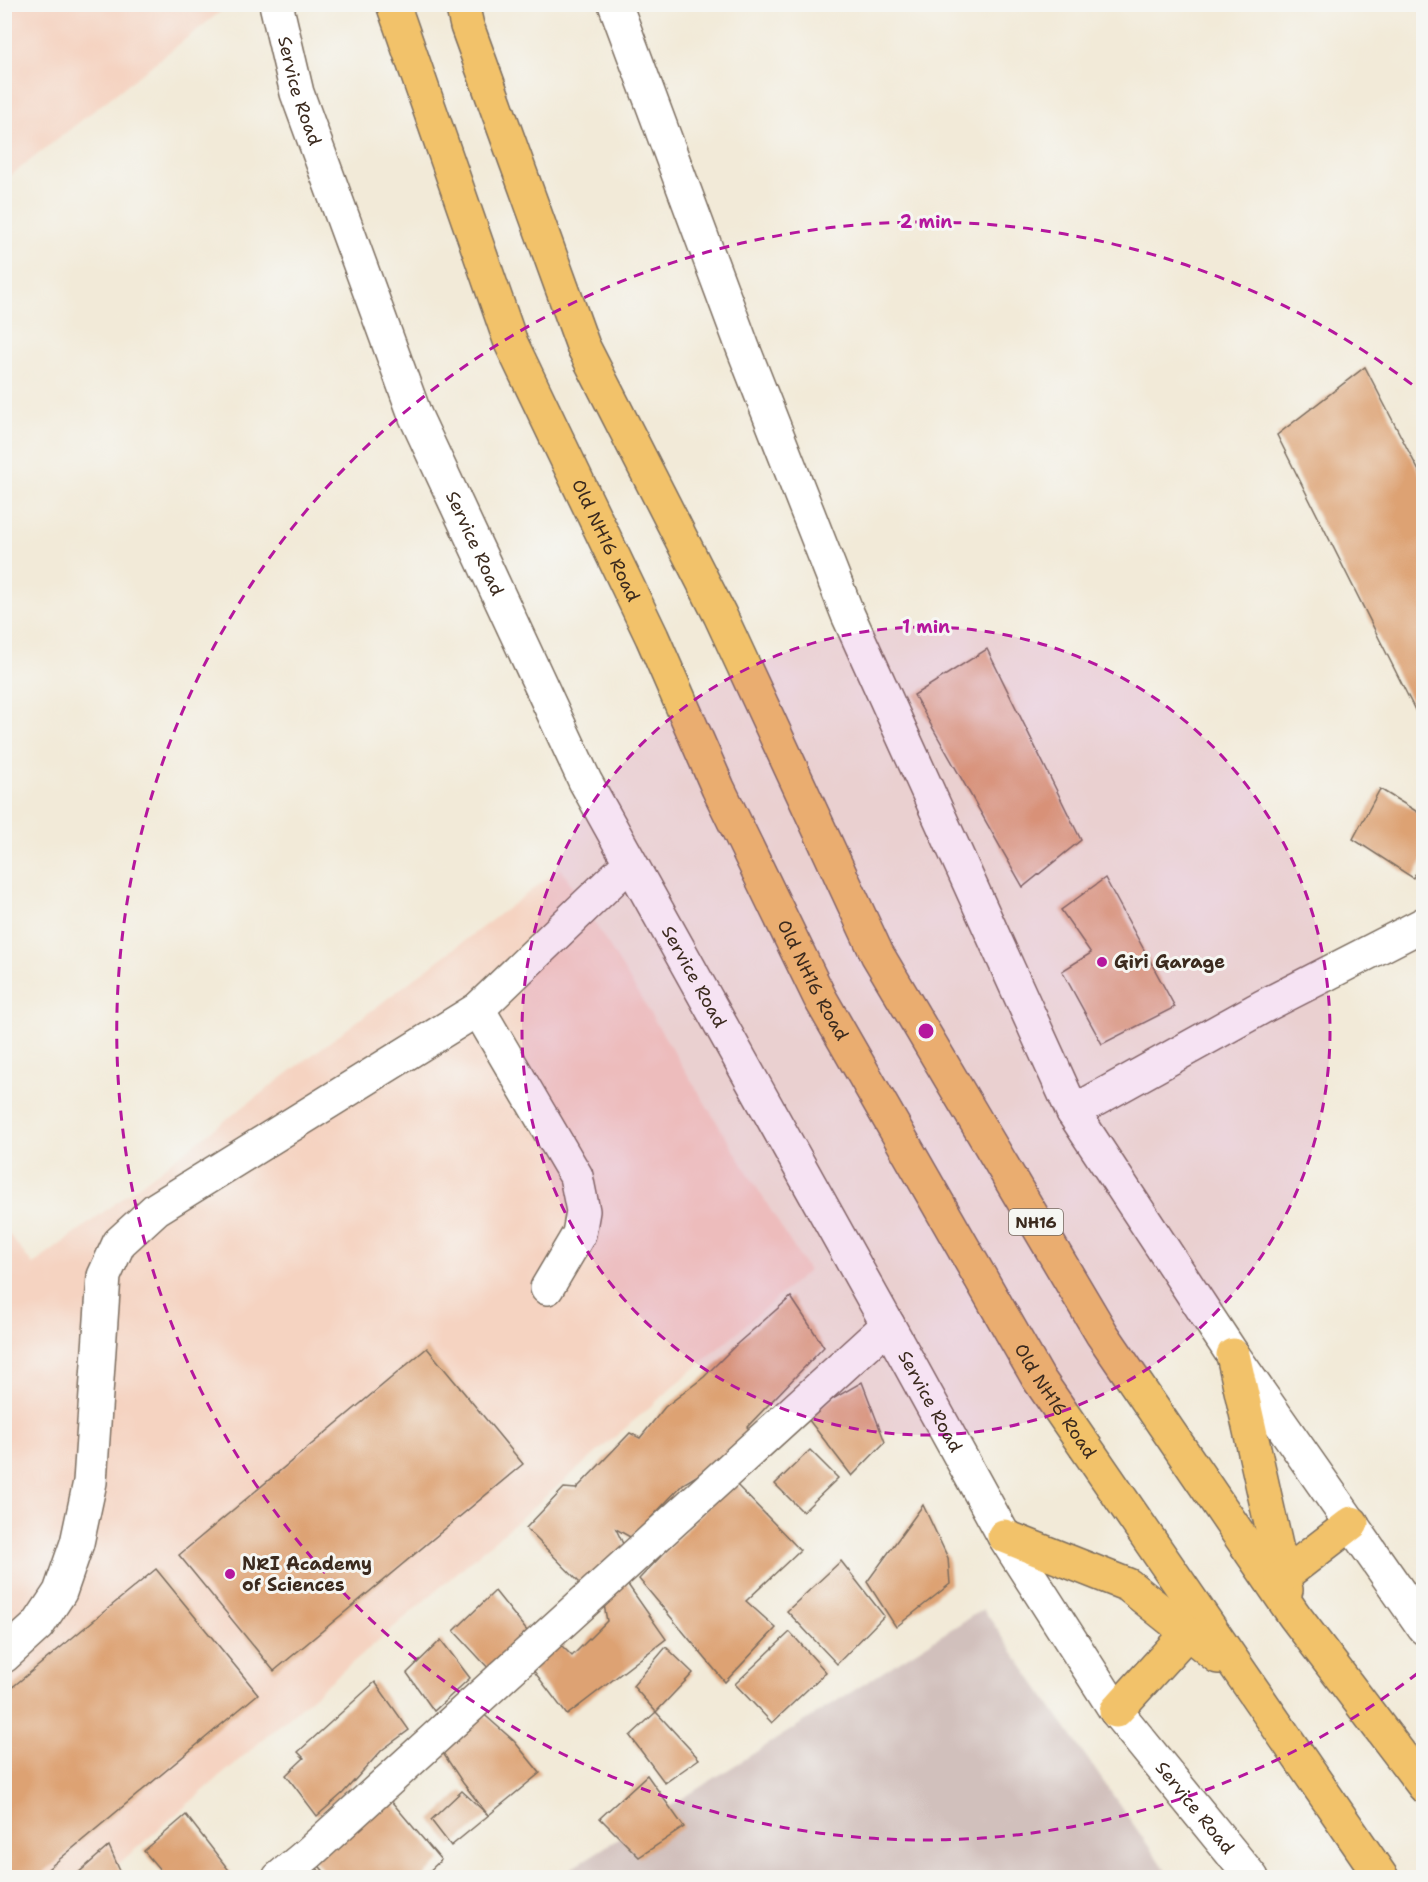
<svg xmlns="http://www.w3.org/2000/svg" width="1428" height="1882" viewBox="0 0 1428 1882" font-family="'Shantell Sans',sans-serif">
<style>
.built{fill:#f5d3c1}
.industrial{fill:#d1c0bc}
.building{fill:#dda273}
.lines{fill:none;stroke-linecap:round;stroke-linejoin:round}
.minor-casing{stroke:#7b6d5f;stroke-width:36}
.major-casing{stroke:#7b6d5f;stroke-width:36}
.minor{stroke:#fff;stroke-width:33}
.major{stroke:#f2c26a;stroke-width:33}
.ring{fill:none;stroke:#b5179e;stroke-width:3;stroke-dasharray:10 8}
.poi-dot{fill:#b5179e;stroke:#f6f6f2;stroke-width:2}
.labels{text-anchor:middle;stroke-width:6;stroke-linejoin:round;paint-order:stroke}
.shield{fill:#f6f6f2;stroke:#73675e;stroke-width:1.5}
.shield-label{font-size:16px;font-weight:bold;fill:#3b2a1e}
.street-label{font-size:18px;fill:#3b2a1e;stroke:#f6f6f2}
.poi-label{font-size:18px;font-weight:bold;fill:#3b2a1e;stroke:#f6f6f2;text-anchor:start}
.centre{fill:#b5179e;stroke:#f6f6f2;stroke-width:3}
.ring-label{font-size:18px;text-anchor:middle;font-weight:bold;fill:#b5179e;stroke:#f6f6f2;stroke-width:6;stroke-linejoin:round;paint-order:stroke}
</style>
<rect width="100%" height="100%" fill="#f6f6f2"/>
<filter id="ink" filterUnits="userSpaceOnUse"><feTurbulence type="fractalNoise" baseFrequency=".0167" numOctaves="2"/><feDisplacementMap in="SourceGraphic" scale="12" xChannelSelector="R" yChannelSelector="G"/><feConvolveMatrix kernelMatrix="1 2 1 2 8 2 1 2 1" color-interpolation-filters="sRGB"/></filter>
<filter id="wash" filterUnits="userSpaceOnUse"><feTurbulence type="fractalNoise" baseFrequency=".008" numOctaves="4" result="noise"/><feDisplacementMap in="SourceGraphic" scale="24" xChannelSelector="R" yChannelSelector="G"/><feGaussianBlur stdDeviation="1.35" result="paint"/><feColorMatrix in="noise" values="0 0 0 0 0 0 0 0 0 0 0 0 0 0 0 0 0 1.4 0 .05"/><feComposite in="paint" operator="in"/></filter>
<g filter="url(#wash)">
<rect width="100%" height="100%" fill="#f2ead8"/>
<g class="built">
<path d="M5,4H221L224,9L5,180Z"/>
<path d="M561,868L808,1271L103,1877H5L4,1228L33,1265Z"/>
</g>
<path class="industrial" d="M983,1609L1170,1877L556,1878Z"/>
<g id="blocks">
<g class="building">
<path d="M1365,367L1424,481V728L1277,435Z"/>
<path d="M987,649L1081,840L1023,887L914,695Z"/>
<path d="M1380,789L1424,816V858L1413,878L1353,839Z"/>
<path d="M1105,878L1175,1007L1102,1044L1062,971L1091,953L1061,910Z"/>
<path d="M791,1297L824,1347L747,1427L756,1436L718,1463L683,1484L632,1538L616,1529L625,1548L581,1584L526,1528L564,1488L576,1489L630,1433L640,1438L665,1407L704,1377L738,1343Z"/>
<path d="M427,1348L523,1464L274,1671L179,1555Z"/>
<path d="M862,1382L885,1442L852,1476L805,1415Z"/>
<path d="M810,1450L838,1478L803,1512L775,1484Z"/>
<path d="M733,1481L800,1550L746,1601L776,1628L725,1682L639,1579Z"/>
<path d="M923,1505L948,1558L950,1584L896,1627L867,1582Z"/>
<path d="M841,1561L884,1616L837,1664L787,1611Z"/>
<path d="M156,1569L258,1694L37,1878H7L4,1874V1694Z"/>
<path d="M624,1579L666,1639L567,1715L530,1666L554,1638L572,1656L607,1621L603,1599Z"/>
<path d="M495,1591L531,1636L491,1671L454,1631Z"/>
<path d="M790,1632L826,1672L772,1723L735,1684Z"/>
<path d="M441,1640L470,1678L434,1711L407,1673Z"/>
<path d="M666,1647L693,1673L656,1712L699,1759L665,1783L630,1736L656,1712L633,1686Z"/>
<path d="M375,1682L409,1730L382,1750L343,1793L317,1816L286,1775L304,1758L298,1752Z"/>
<path d="M479,1710L514,1741L540,1773L451,1846L431,1820L462,1791L488,1815L463,1783L441,1750Z"/>
<path d="M647,1775L684,1827L639,1857L600,1818Z"/>
<path d="M380,1788L441,1860L422,1878H329L309,1853Z"/>
<path d="M186,1815L235,1878H167L144,1851Z"/>
<path d="M109,1846L123,1878H78L76,1875Z"/>
<path d="M314,1864L324,1878H298Z"/>
</g>
</g>
</g>
<g filter="url(#ink)">
<use href="#blocks" fill-opacity="0" stroke="#7b6d5f" stroke-width="1.5"/>
<g class="lines">
<g class="minor-casing">
<g id="minor">
<path id="s1" d="M276,4L297,93L415,415L585,781L888,1325L1004,1536L1116,1711L1252,1878"/>
<path d="M615,4L743,348L848,615L1073,1112L1233,1355L1424,1628"/>
<path d="M478,1009L576,1176L583,1211L579,1234L547,1288"/>
<path d="M1073,1112L1264,1006L1424,924"/>
<path d="M4,1656L38,1625L60,1592L77,1543L90,1482L104,1276L119,1243L156,1209L478,1009L630,863"/>
<path d="M279,1878L309,1853L888,1325"/>
</g>
</g>
<g class="major-casing">
<g id="major">
<path id="s2" d="M393,4L511,343L652,637L718,788L820,998L1038,1378L1382,1878"/>
<path d="M462,4L467,26L583,346L720,615L877,954L1102,1334L1294,1615L1424,1786"/>
<path d="M1233,1355L1286,1590"/>
<path d="M1004,1536L1128,1585L1218,1657"/>
<path d="M1282,1577L1352,1523"/>
<path d="M1116,1711L1187,1633"/>
</g>
</g>
<use href="#minor" class="minor"/>
<use href="#major" class="major"/>
</g>
</g>
<circle cx="926" cy="1031" r="404" fill="#b5179e" fill-opacity=".12"/>
<g class="ring">
<circle cx="926" cy="1031" r="404"/>
<path d="M1418 1673A809 809 0 1 1 1418 389"/>
</g>
<g class="poi-dot">
<circle cx="1102" cy="962" r="6"/>
<circle cx="230" cy="1574" r="6"/>
</g>
<g class="labels">
<rect class="shield" x="1009" y="1209" width="54" height="26" rx="4.5"/>
<g class="shield-label">
<text x="1036" y="1228">NH16</text>
</g>
<g class="street-label">
<text dy="6" stroke="none"><textPath href="#s1" startOffset="90">Service Road</textPath></text>
<text dy="6" stroke="none"><textPath href="#s2" startOffset="578">Old NH16 Road</textPath></text>
<text dy="6" stroke="none"><textPath href="#s1" startOffset="576">Service Road</textPath></text>
<text dy="6" stroke="none"><textPath href="#s1" startOffset="1062">Service Road</textPath></text>
<text dy="6" stroke="none"><textPath href="#s2" startOffset="1064">Old NH16 Road</textPath></text>
<text dy="6" stroke="none"><textPath href="#s2" startOffset="1550">Old NH16 Road</textPath></text>
<text dy="6" stroke="none"><textPath href="#s1" startOffset="1548">Service Road</textPath></text>
<text dy="6" stroke="none"><textPath href="#s1" startOffset="2034">Service Road</textPath></text>
</g>
<g class="poi-label">
<text x="1114" y="968">Giri Garage</text>
<text x="242" y="1570">NRI Academy<tspan x="242" dy="21">of Sciences</tspan></text>
</g>
</g>
<circle cx="926" cy="1031" r="9" class="centre"/>
<g class="ring-label">
<text x="926" y="228">2 min</text>
<text x="926" y="633">1 min</text>
</g>
<rect width="1428" height="1882" fill="none" stroke="#f6f6f2" stroke-width="24"/>
</svg>
